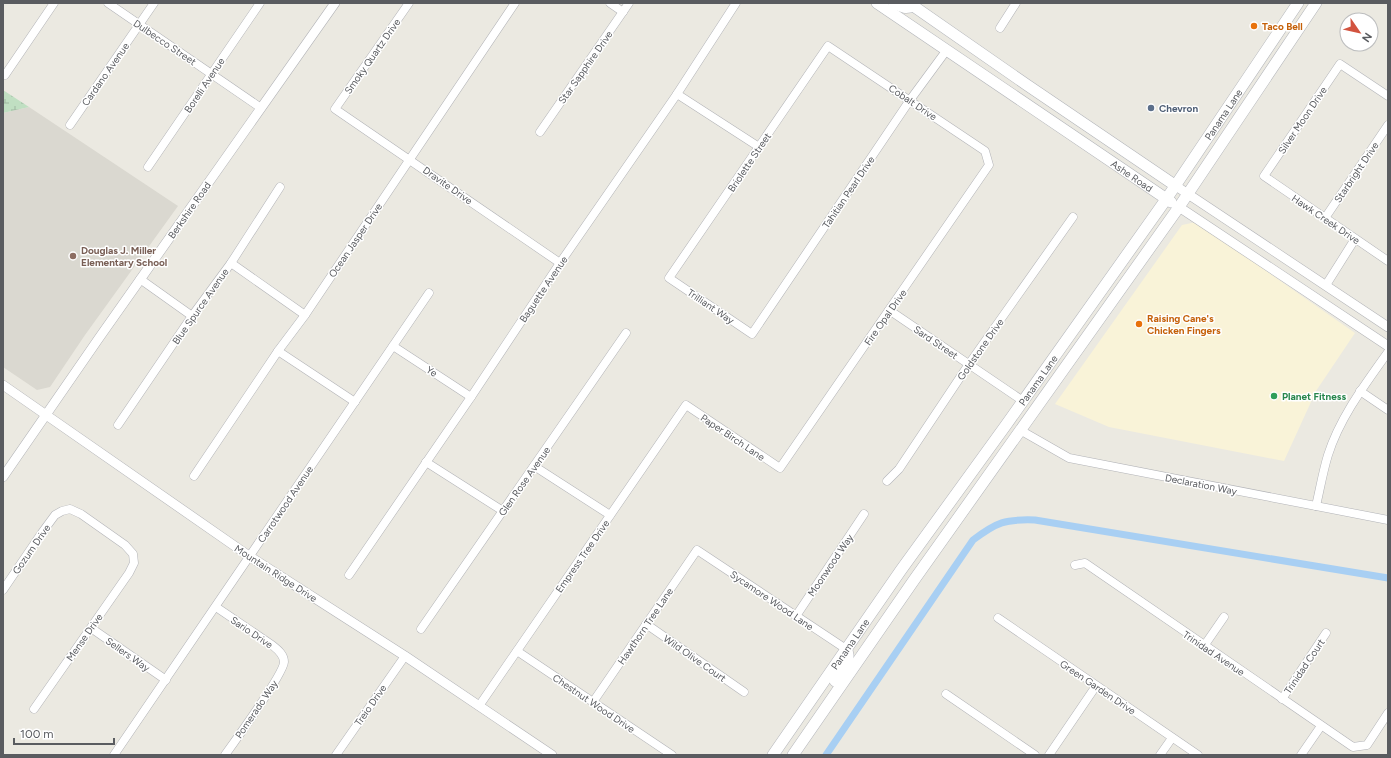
<svg xmlns="http://www.w3.org/2000/svg" width="1391" height="758" viewBox="0 0 1391 758" font-family="Figtree,sans-serif">
<style>
.commercial{fill:#f9f3d8}
.education{fill:#dad8d0}
.wetland{fill:url(#wetland-marsh)}
.lines{fill:none;stroke-linecap:round;stroke-linejoin:round}
.canal{stroke:#a8cff3;stroke-width:7}
.minor-casing{stroke:#b2b3b7;stroke-width:9}
.tertiary-casing{stroke:#b2b3b7;stroke-width:10}
.secondary-casing{stroke:#b3b5ba;stroke-width:12}
.minor{stroke:#fff;stroke-width:8}
.tertiary{stroke:#fff;stroke-width:9}
.secondary{stroke:#fff;stroke-width:11}
.food-dot{fill:#e8710a;stroke:#fff;stroke-width:1.5}
.service-dot{fill:#5c6f8a;stroke:#fff;stroke-width:1.5}
.education-dot{fill:#8d6e63;stroke:#fff;stroke-width:1.5}
.leisure-dot{fill:#2e9e5b;stroke:#fff;stroke-width:1.5}
.labels{text-anchor:middle;stroke-width:3;stroke-linejoin:round;paint-order:stroke}
.food-label{font-size:10px;font-weight:bold;fill:#c56008;stroke:#fff;text-anchor:start}
.street-label{font-size:10px;fill:#5a5c60;stroke:#fff}
.service-label{font-size:10px;font-weight:bold;fill:#4e5e75;stroke:#fff;text-anchor:start}
.education-label{font-size:10px;font-weight:bold;fill:#785e54;stroke:#fff;text-anchor:start}
.leisure-label{font-size:10px;font-weight:bold;fill:#27864d;stroke:#fff;text-anchor:start}
</style>
<defs>
<pattern id="wetland-marsh" width="20" height="14" patternUnits="userSpaceOnUse"><rect width="20" height="14" fill="#c0dfc2"/><path d="M1 5h8M5 5V1M11 12h8M15 12V8" fill="none" stroke="#9fb8a1"/></pattern>
</defs>
<rect width="100%" height="100%" fill="#ebe9e1"/>
<path class="commercial" d="M1196,222L1355,333L1316,391L1284,461L1109,427L1055,404L1182,225Z"/>
<path class="education" d="M29,107L178,206L85,335L50,387L37,390L3,367V113Z"/>
<path class="wetland" d="M3,90L29,107L3,113Z"/>
<g class="lines">
<path class="canal" d="M826,755L973,540C997,522 1005,519 1035,520L1388,578"/>
<g class="minor-casing">
<g id="minor">
<path d="M108,3L261,108"/>
<path d="M409,3L335,109L560,263"/>
<path d="M610,3L623,12"/>
<path d="M1000,28L1016,3"/>
<path d="M5,75L54,3"/>
<path d="M677,94L759,147"/>
<path d="M1388,96L1340,64L1264,176L1388,261"/>
<path d="M70,125L154,3"/>
<path d="M540,132L629,3"/>
<path d="M148,167L260,3"/>
<path d="M1325,218L1388,125"/>
<path d="M231,263L305,315"/>
<path d="M140,279L192,316"/>
<path d="M1326,285L1355,239"/>
<path d="M889,310L1023,401"/>
<path d="M393,346L471,397"/>
<path d="M278,351L355,402"/>
<path d="M1360,391L1388,410"/>
<path d="M118,425L192,316L231,263L280,187"/>
<path d="M1020,430L1069,458L1388,520"/>
<path d="M426,462L503,511"/>
<path d="M534,466L610,515"/>
<path d="M194,476L278,351L305,315L515,3"/>
<path d="M887,481L899,469L969,364L1073,217"/>
<path d="M1316,506C1320,489 1323,471 1328,455C1340,417 1366,383 1388,352"/>
<path d="M1075,565L1085,563L1353,747L1367,745L1388,713"/>
<path d="M349,575L471,397L560,263L677,94L736,3"/>
<path d="M3,590L41,534L55,515L62,511L70,509L81,514L125,545L133,554L134,563L129,573L34,709"/>
<path d="M216,607L272,645C277,649 284,654 284,662C284,673 235,741 225,755"/>
<path d="M796,616L864,514"/>
<path d="M998,618L1198,755"/>
<path d="M646,624L744,692"/>
<path d="M91,628L166,680"/>
<path d="M421,629L626,333"/>
<path d="M1204,646L1224,617"/>
<path d="M517,651L672,755"/>
<path d="M946,694L1035,755"/>
<path d="M1282,699L1326,633"/>
<path d="M593,702L697,550L846,649"/>
<path d="M479,706L686,405L780,468L989,165L985,151L828,46L669,278L752,334L910,100L946,51"/>
<path d="M114,755L429,293"/>
<path d="M336,755L405,656"/>
<path d="M1049,755L1096,686"/>
<path d="M1160,755L1172,738"/>
<path d="M1301,755L1321,726"/>
</g>
</g>
<g class="tertiary-casing">
<g id="tertiary">
<path d="M1176,186L1388,327"/>
<path d="M1179,207L1388,346"/>
<path d="M3,385L249,556L405,656L552,755"/>
<path d="M3,477L99,338L335,3"/>
</g>
</g>
<g class="secondary-casing">
<g id="secondary">
<path id="s1" d="M877,3L1171,202"/>
<path d="M894,3C902,7 905,9 914,6"/>
<path d="M909,3L1027,85L1176,186"/>
<path d="M835,681C841,672 853,660 846,649"/>
<path id="s2" d="M773,755L901,570L1006,425L1167,198L1298,3"/>
<path d="M793,755L914,580L1179,207L1316,3"/>
</g>
</g>
<use href="#minor" class="minor"/>
<use href="#tertiary" class="tertiary"/>
<use href="#secondary" class="secondary"/>
</g>
<g class="food-dot">
<circle cx="1254" cy="26" r="4"/>
<circle cx="1139" cy="324" r="4"/>
</g>
<circle class="service-dot" cx="1151" cy="108" r="4"/>
<circle class="education-dot" cx="73" cy="256" r="4"/>
<circle class="leisure-dot" cx="1274" cy="396" r="4"/>
<g class="labels">
<g class="food-label">
<text x="1262" y="30">Taco Bell</text>
<text x="1147" y="322">Raising Cane's<tspan x="1147" dy="12">Chicken Fingers</tspan></text>
</g>
<g class="street-label">
<text transform="translate(165 42) rotate(34)" y="4">Dulbecco Street</text>
<text transform="translate(372 56) rotate(-55)" y="4">Smoky Quartz Drive</text>
<text transform="translate(585 67) rotate(-55)" y="4">Star Sapphire Drive</text>
<text transform="translate(105 74) rotate(-55)" y="4">Cardano Avenue</text>
<text transform="translate(204 85) rotate(-56)" y="4">Borelli Avenue</text>
<text transform="translate(913 102) rotate(34)" y="4">Cobalt Drive</text>
<text dy="4" stroke="none"><textPath href="#s2" startOffset="783">Panama Lane</textPath></text>
<text transform="translate(1302 120) rotate(-56)" y="4">Silver Moon Drive</text>
<text transform="translate(749 162) rotate(-56)" y="4">Briolette Street</text>
<text transform="translate(1356 172) rotate(-56)" y="4">Starbright Drive</text>
<text dy="4" stroke="none"><textPath href="#s1" startOffset="308">Ashe Road</textPath></text>
<text transform="translate(448 185) rotate(35)" y="4">Dravite Drive</text>
<text transform="translate(848 192) rotate(-56)" y="4">Tahitian Pearl Drive</text>
<text transform="translate(189 210) rotate(-55)" y="4">Berkshire Road</text>
<text transform="translate(1326 219) rotate(34)" y="4">Hawk Creek Drive</text>
<text transform="translate(355 240) rotate(-56)" y="4">Ocean Jasper Drive</text>
<text transform="translate(543 289) rotate(-56)" y="4">Baguette Avenue</text>
<text transform="translate(200 306) rotate(-55)" y="4">Blue Spurce Avenue</text>
<text transform="translate(711 306) rotate(34)" y="4">Trilliant Way</text>
<text transform="translate(885 317) rotate(-55)" y="4">Fire Opal Drive</text>
<text transform="translate(936 342) rotate(34)" y="4">Sard Street</text>
<text transform="translate(980 349) rotate(-55)" y="4">Goldstone Drive</text>
<text transform="translate(432 371) rotate(33)" y="4">Ye</text>
<text dy="4" stroke="none"><textPath href="#s2" startOffset="459">Panama Lane</textPath></text>
<text transform="translate(733 437) rotate(34)" y="4">Paper Birch Lane</text>
<text transform="translate(524 481) rotate(-55)" y="4">Glen Rose Avenue</text>
<text transform="translate(1201 484) rotate(11)" y="4">Declaration Way</text>
<text transform="translate(285 504) rotate(-56)" y="4">Carrotwood Avenue</text>
<text transform="translate(31 549) rotate(-55)" y="4">Gozum Drive</text>
<text transform="translate(582 556) rotate(-55)" y="4">Empress Tree Drive</text>
<text transform="translate(830 565) rotate(-56)" y="4">Moonwood Way</text>
<text transform="translate(276 573) rotate(33)" y="4">Mountain Ridge Drive</text>
<text transform="translate(772 600) rotate(34)" y="4">Sycamore Wood Lane</text>
<text transform="translate(645 626) rotate(-56)" y="4">Hawthorn Tree Lane</text>
<text transform="translate(252 632) rotate(34)" y="4">Sario Drive</text>
<text transform="translate(84 637) rotate(-55)" y="4">Mense Drive</text>
<text dy="4" stroke="none"><textPath href="#s2" startOffset="135">Panama Lane</textPath></text>
<text transform="translate(1214 653) rotate(34)" y="4">Trinidad Avenue</text>
<text transform="translate(128 654) rotate(35)" y="4">Sellers Way</text>
<text transform="translate(695 658) rotate(35)" y="4">Wild Olive Court</text>
<text transform="translate(1304 666) rotate(-56)" y="4">Trinidad Court</text>
<text transform="translate(1098 687) rotate(34)" y="4">Green Garden Drive</text>
<text transform="translate(594 703) rotate(34)" y="4">Chestnut Wood Drive</text>
<text transform="translate(370 705) rotate(-55)" y="4">Treio Drive</text>
<text transform="translate(256 709) rotate(-56)" y="4">Pomerado Way</text>
</g>
<g class="service-label">
<text x="1159" y="112">Chevron</text>
</g>
<g class="education-label">
<text x="81" y="254">Douglas J. Miller<tspan x="81" dy="12">Elementary School</tspan></text>
</g>
<g class="leisure-label">
<text x="1282" y="400">Planet Fitness</text>
</g>
</g>
<rect width="1391" height="758" fill="none" stroke="#5a5c60" stroke-width="8"/>
<g transform="translate(1359 32) rotate(124)"><circle r="19" fill="#ffffff" stroke="#bdbebf"/>
<path d="M0-3L7 15L0 10L-7 15Z" fill="#d2533f"/>
<text y="-6" font-size="11" font-weight="bold" text-anchor="middle" fill="#5a5c60">N</text>
</g>
<path d="M14 738v6h100v-6" fill="none" stroke="#5a5c60" stroke-width="2"/>
<text x="20" y="738" font-size="12" fill="#5a5c60" stroke="#ffffff" stroke-width="3" paint-order="stroke">100 m</text>
</svg>
